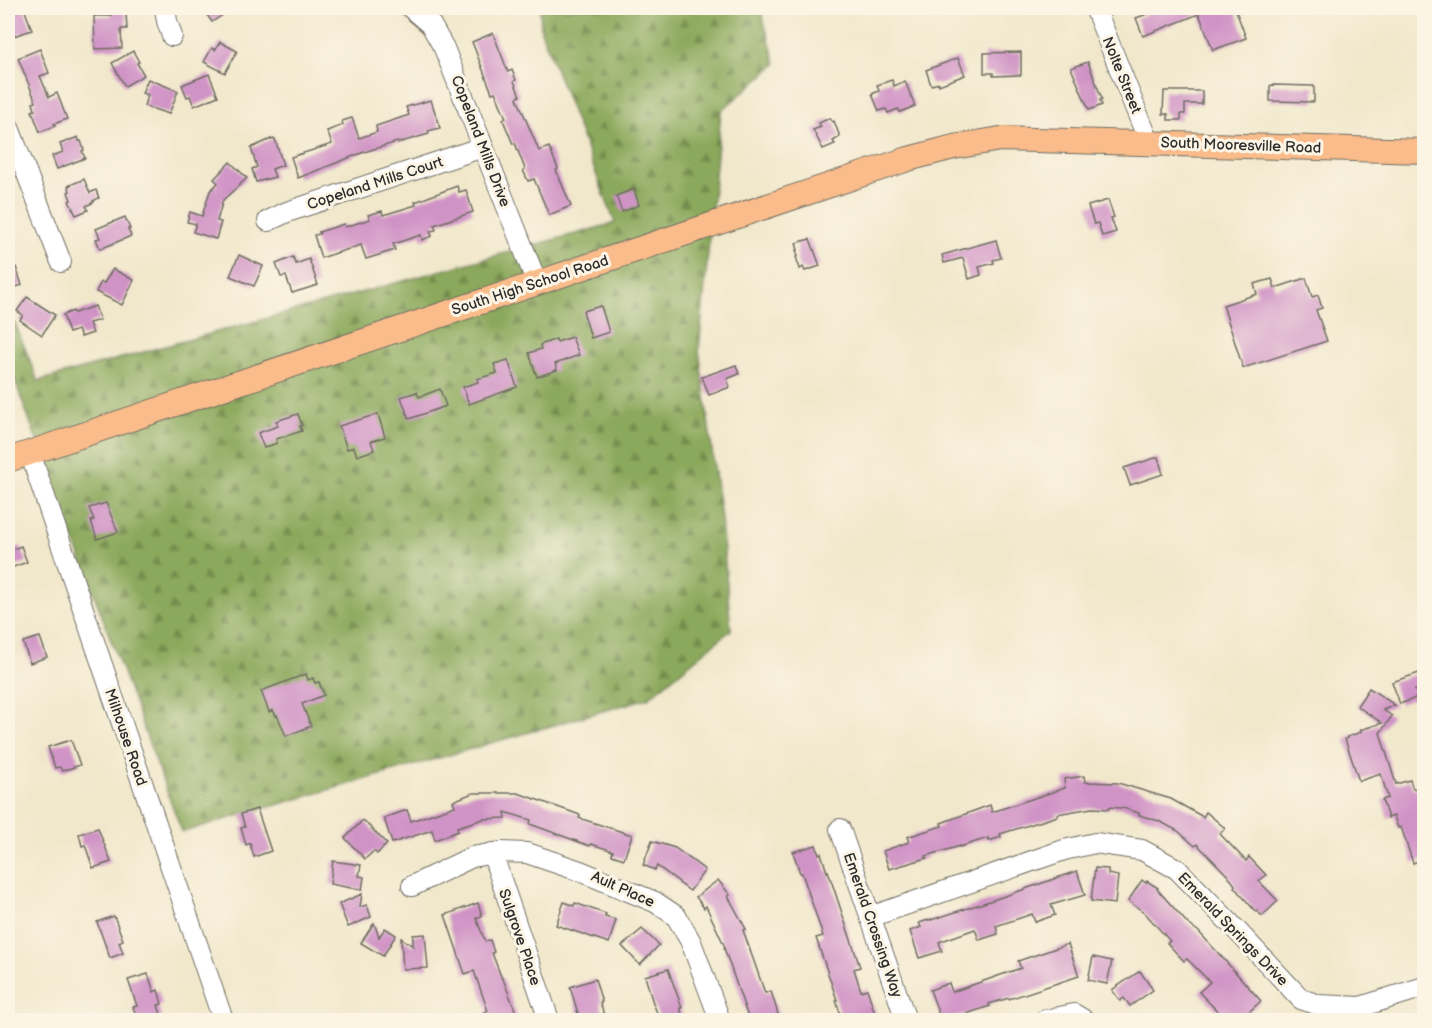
<svg xmlns="http://www.w3.org/2000/svg" width="1432" height="1028" viewBox="0 0 1432 1028" font-family="'Balsamiq Sans',sans-serif">
<style>
.forest{fill:url(#forest-firs);stroke:#5b6a44;stroke-width:1.5}
.building{fill:#d093c6}
.lines{fill:none;stroke-linecap:round;stroke-linejoin:round}
.minor-casing{stroke:#706d63;stroke-width:22}
.major-casing{stroke:#706d63;stroke-width:26}
.minor{stroke:#fff;stroke-width:20}
.major{stroke:#f9bc8a;stroke-width:24}
.labels{text-anchor:middle;stroke-width:6;stroke-linejoin:round;paint-order:stroke}
.street-label{font-size:15px;fill:#2b2b2b;stroke:#fcf5e5}
</style>
<defs>
<pattern id="forest-firs" width="22" height="20" patternUnits="userSpaceOnUse" patternTransform="scale(1.5)"><rect width="22" height="20" fill="#8ba95c"/><path d="M5 1l3.5 6h-7zM16 11l3.5 6h-7z" fill="#728a4c"/></pattern>
</defs>
<rect width="100%" height="100%" fill="#fcf5e5"/>
<filter id="ink" filterUnits="userSpaceOnUse"><feTurbulence type="fractalNoise" baseFrequency=".0167" numOctaves="2"/><feDisplacementMap in="SourceGraphic" scale="12" xChannelSelector="R" yChannelSelector="G"/><feConvolveMatrix kernelMatrix="1 2 1 2 8 2 1 2 1" color-interpolation-filters="sRGB"/></filter>
<filter id="wash" filterUnits="userSpaceOnUse"><feTurbulence type="fractalNoise" baseFrequency=".008" numOctaves="4" result="noise"/><feDisplacementMap in="SourceGraphic" scale="24" xChannelSelector="R" yChannelSelector="G"/><feGaussianBlur stdDeviation="1.35" result="paint"/><feColorMatrix in="noise" values="0 0 0 0 0 0 0 0 0 0 0 0 0 0 0 0 0 1.4 0 .05"/><feComposite in="paint" operator="in"/></filter>
<g filter="url(#wash)">
<rect width="100%" height="100%" fill="#f1e8cc"/>
<path class="forest" d="M540,8H760L776,64L721,111L699,350L721,519L731,630L648,698L182,832L8,362V306L38,381L615,223L541,31Z"/>
<g id="blocks">
<g class="building">
<path d="M8,8H24L32,30L8,38Z"/>
<path d="M211,8H233L212,22L205,12Z"/>
<path d="M1164,8H1235L1246,38L1213,50L1199,14L1143,36L1136,18Z"/>
<path d="M111,9H124V14H126L127,29H121L122,48L95,49L94,16H111Z"/>
<path d="M493,33L508,72L512,70L516,80L514,81L520,96L517,98L539,151L549,147L558,169L556,170L571,206L549,215L534,179L528,181L523,170L525,169L515,143L513,144L503,120L506,118L495,92L492,93L472,42Z"/>
<path d="M220,42L237,51L225,73L204,62L212,48L215,50Z"/>
<path d="M40,49L49,73L40,76L49,97L57,93L67,119L54,124L55,126L40,132L32,111L35,110L33,103L36,102L18,58Z"/>
<path d="M133,51L139,62L137,63L144,75L125,86L112,63Z"/>
<path d="M1021,52V75L993,76V73H984V53Z"/>
<path d="M958,58L965,75L939,85V83L931,85L926,70Z"/>
<path d="M1088,62L1102,99L1100,100L1102,105L1089,110L1071,68Z"/>
<path d="M209,74L218,96L194,106L190,96L187,97L182,85Z"/>
<path d="M148,79L178,91L169,114L144,106L148,95L142,93Z"/>
<path d="M892,80L894,86L905,81L915,106L900,112L898,109L888,113L886,109L879,111L872,94L879,91L877,85Z"/>
<path d="M1272,85L1314,86V102L1270,101V86Z"/>
<path d="M1164,91H1202V104H1185V114H1181V120H1168V114H1163Z"/>
<path d="M431,100L440,128L428,131L429,134L398,143L397,142L364,152L298,178L291,157L332,144L327,131L343,125L342,121L352,118L359,138L377,132L376,126L409,115L406,107Z"/>
<path d="M830,118L832,122L834,121L840,137L833,141L835,144L823,149L813,130L821,127L819,123Z"/>
<path d="M78,137L79,141H81L84,150L82,151L85,158L57,169L52,156L63,152L60,144Z"/>
<path d="M271,139V140L275,139L283,165L272,169L275,177L256,182L252,169L257,167L251,148Z"/>
<path d="M230,162L247,178L223,200L217,221L221,222L216,239L193,232L196,224L187,222L190,212L202,216L210,191L218,183L214,179Z"/>
<path d="M84,179L90,193L96,190L99,198L93,201L94,202L86,206L88,210L76,215L69,201L71,200L68,192L70,191L68,186Z"/>
<path d="M457,186L459,192L466,190L473,212L434,225L436,230L430,231L432,236L422,240L421,235L393,244L395,250L366,259L361,245L321,258L314,235L320,234L319,232L344,224L345,227L370,219L368,215L382,211L383,215L416,205L415,202Z"/>
<path d="M634,189L639,205L622,212L616,196Z"/>
<path d="M1108,200L1114,217L1111,218L1116,232L1102,236L1098,223L1094,224L1088,206Z"/>
<path d="M125,217L130,229H128L131,236L100,249L96,239L100,238L96,229Z"/>
<path d="M810,239L820,266L805,271L803,267L800,269L796,257L798,256L796,250H798L796,243Z"/>
<path d="M996,240L1001,258L993,260L994,263L979,267L981,275L969,279L963,258L944,263L942,255Z"/>
<path d="M239,255L263,266L254,286L230,276Z"/>
<path d="M293,257L296,264L309,259L318,285L292,293L286,276L281,277L276,264Z"/>
<path d="M16,267L22,285L10,289L8,282V270Z"/>
<path d="M113,269L134,280L122,305L96,292L101,282L104,283Z"/>
<path d="M1306,278L1312,297L1318,295L1322,308L1316,310L1327,341L1243,368L1223,305L1257,294L1254,284L1272,279L1275,288Z"/>
<path d="M27,297L55,315L42,335L20,320L23,315L17,311Z"/>
<path d="M95,306L100,320L89,323L93,333L81,337L78,330L69,333L63,315L73,311L74,313Z"/>
<path d="M601,306L609,332L591,338L583,311Z"/>
<path d="M572,337L579,355L555,364L557,370L537,377L529,353L541,349L540,345L556,339L557,342Z"/>
<path d="M508,360L517,387L469,404L463,387L478,382L477,379L497,373L494,364Z"/>
<path d="M736,365L739,374L727,379L730,387L709,395L702,377Z"/>
<path d="M440,389L446,406L409,419L401,397L417,392L419,397Z"/>
<path d="M298,414L302,425L300,426L302,431L276,439L277,443L264,448L258,433L278,426L276,421Z"/>
<path d="M378,414L385,437L371,441L374,450L357,456L354,447L347,449L339,426Z"/>
<path d="M1158,457L1163,474L1130,485L1124,468Z"/>
<path d="M106,503L118,532L97,539L91,521L94,520L89,508Z"/>
<path d="M21,546L27,562L8,569V551Z"/>
<path d="M40,637L47,657L30,663L23,642Z"/>
<path d="M1425,671V692L1415,690L1418,697L1400,704L1392,682Z"/>
<path d="M306,674L308,680L313,678L315,683L319,682L324,695L302,704L311,726L286,736L277,715L276,716L273,710L269,712L261,691Z"/>
<path d="M1369,688L1395,705L1383,710L1392,716L1380,733L1396,784L1410,780L1413,789L1419,787L1425,802V859L1413,863L1401,827L1398,828L1394,816L1388,818L1382,800L1388,798L1381,774L1359,781L1345,739L1348,738L1347,737L1361,732L1360,730L1382,723L1357,706Z"/>
<path d="M71,740L80,765L62,771L60,767L55,768L48,747Z"/>
<path d="M1084,776L1085,782L1118,783L1171,799L1203,817L1206,812L1225,828L1220,834L1246,861L1249,857L1266,875L1259,881L1278,901L1262,916L1257,911L1256,912L1234,887L1235,885L1229,877L1197,844L1195,846L1178,831L1159,821L1139,815V813L1123,808L1109,807V809L1092,808L1057,814L1058,816L1000,834L1001,837L989,841L988,838L960,847V846L926,856L927,858L889,869L883,851L909,842L907,837L942,826L941,823L990,805L992,812L1065,788L1064,779Z"/>
<path d="M473,793H518L580,815L579,818L632,835L624,859L612,855L613,851L591,844L590,846L530,824L531,820L505,812L506,818L483,819L457,827L458,831L435,840L432,830L392,843L384,818L407,810L411,821L455,806L453,801Z"/>
<path d="M257,809L271,851L254,857L250,843L246,845L241,828L245,827L241,814Z"/>
<path d="M363,820L387,844L377,854L374,851L365,859L345,838Z"/>
<path d="M98,828L111,862L93,868L85,845L82,846L79,834Z"/>
<path d="M652,841L675,848L705,870L690,891L679,883V882L657,866L655,870L643,865Z"/>
<path d="M816,845L819,854L821,853L827,872L828,871L860,967L854,969L861,991L867,989L877,1020H842L836,1000H837L816,938L823,936L802,873H800L793,852Z"/>
<path d="M333,861L361,865L359,876L364,877L362,890L330,884Z"/>
<path d="M1095,868L1108,869V874L1118,876L1115,904L1091,901Z"/>
<path d="M1077,871L1085,895L1051,905L1055,915L1035,922L1032,914L996,926L998,934L979,940L975,929L939,942L942,951L919,958L910,931L921,927L919,923L931,919V920L1005,896Z"/>
<path d="M718,880L730,895L728,896L746,929L743,930L765,993L771,991L778,1014L774,1016L776,1020H749L724,948L725,947L706,906L704,908L696,897Z"/>
<path d="M1142,880L1146,883L1147,881L1158,888L1157,889L1188,924L1198,931L1220,955L1261,1001L1240,1020H1226L1199,992L1210,982L1187,959L1184,961L1167,943L1170,941L1144,912L1128,901Z"/>
<path d="M362,894L360,907L367,905L371,917L348,927L339,904Z"/>
<path d="M564,902L574,906L575,903L606,914L605,917L616,920L609,943L556,925Z"/>
<path d="M478,903L482,916L476,918L485,941L490,940L494,952L492,953L502,979H503L517,1015H515L516,1020H489L485,1012L488,1011L474,971L465,974L445,915Z"/>
<path d="M114,916L123,940L119,942L123,953L110,958L97,922Z"/>
<path d="M374,923L379,937L385,928L396,935L383,956L361,943Z"/>
<path d="M642,929L659,945L640,965L622,946Z"/>
<path d="M425,934L428,968L403,969L401,938L413,946V935Z"/>
<path d="M1068,944L1079,976L1009,999V998L989,1004L990,1006L948,1020H941L930,990L949,983L952,992L1021,968L1018,961Z"/>
<path d="M1093,957L1112,961L1107,984L1088,980Z"/>
<path d="M668,969L682,1008H680L684,1020H660L653,1003L645,976Z"/>
<path d="M1140,971L1153,990L1130,1006L1124,998L1120,1001L1112,990Z"/>
<path d="M148,974L154,992L158,990L162,1004L158,1005L162,1018L155,1020H138L133,1007L137,1006L128,980Z"/>
<path d="M595,979L602,1002L600,1003L606,1020H580L570,987Z"/>
</g>
</g>
</g>
<g filter="url(#ink)">
<use href="#blocks" fill-opacity="0" stroke="#706d63" stroke-width="1.5"/>
<g class="lines">
<g class="minor-casing">
<g id="minor">
<path d="M165,8L167,21L172,36"/>
<path d="M411,8L431,25L444,48L537,283"/>
<path d="M1095,8L1149,142"/>
<path d="M8,125L61,262"/>
<path d="M268,221L287,212L483,147"/>
<path d="M30,453L223,1020"/>
<path d="M840,829L906,1020"/>
<path d="M492,853L549,1020"/>
<path d="M412,886L472,857L500,852L527,853L580,871L655,902L676,916L691,942L720,1020"/>
<path d="M870,917L1064,850L1095,843L1142,850L1177,869L1227,920L1301,999L1319,1005L1360,1007L1424,987"/>
<path d="M1045,1020L1074,1014L1084,1020"/>
</g>
</g>
<g class="major-casing">
<path id="major" d="M8,460L908,159L954,147L1000,139L1424,151"/>
</g>
<use href="#minor" class="minor"/>
<use href="#major" class="major"/>
</g>
</g>
<g class="labels">
<g class="street-label">
<text transform="translate(1122 75) rotate(68)" y="5">Nolte Street</text>
<text transform="translate(481 141) rotate(69)" y="5">Copeland Mills Drive</text>
<text transform="translate(1241 145) rotate(2)" y="5">South Mooresville Road</text>
<text transform="translate(375 183) rotate(-18)" y="5">Copeland Mills Court</text>
<text transform="translate(530 285) rotate(-18)" y="5">South High School Road</text>
<text transform="translate(126 737) rotate(71)" y="5">Milhouse Road</text>
<text transform="translate(623 889) rotate(24)" y="5">Ault Place</text>
<text transform="translate(873 925) rotate(71)" y="5">Emerald Crossing Way</text>
<text transform="translate(1233 929) rotate(46)" y="5">Emerald Springs Drive</text>
<text transform="translate(520 937) rotate(71)" y="5">Sulgrove Place</text>
</g>
</g>
<rect width="1432" height="1028" fill="none" stroke="#fcf5e5" stroke-width="30"/>
</svg>
